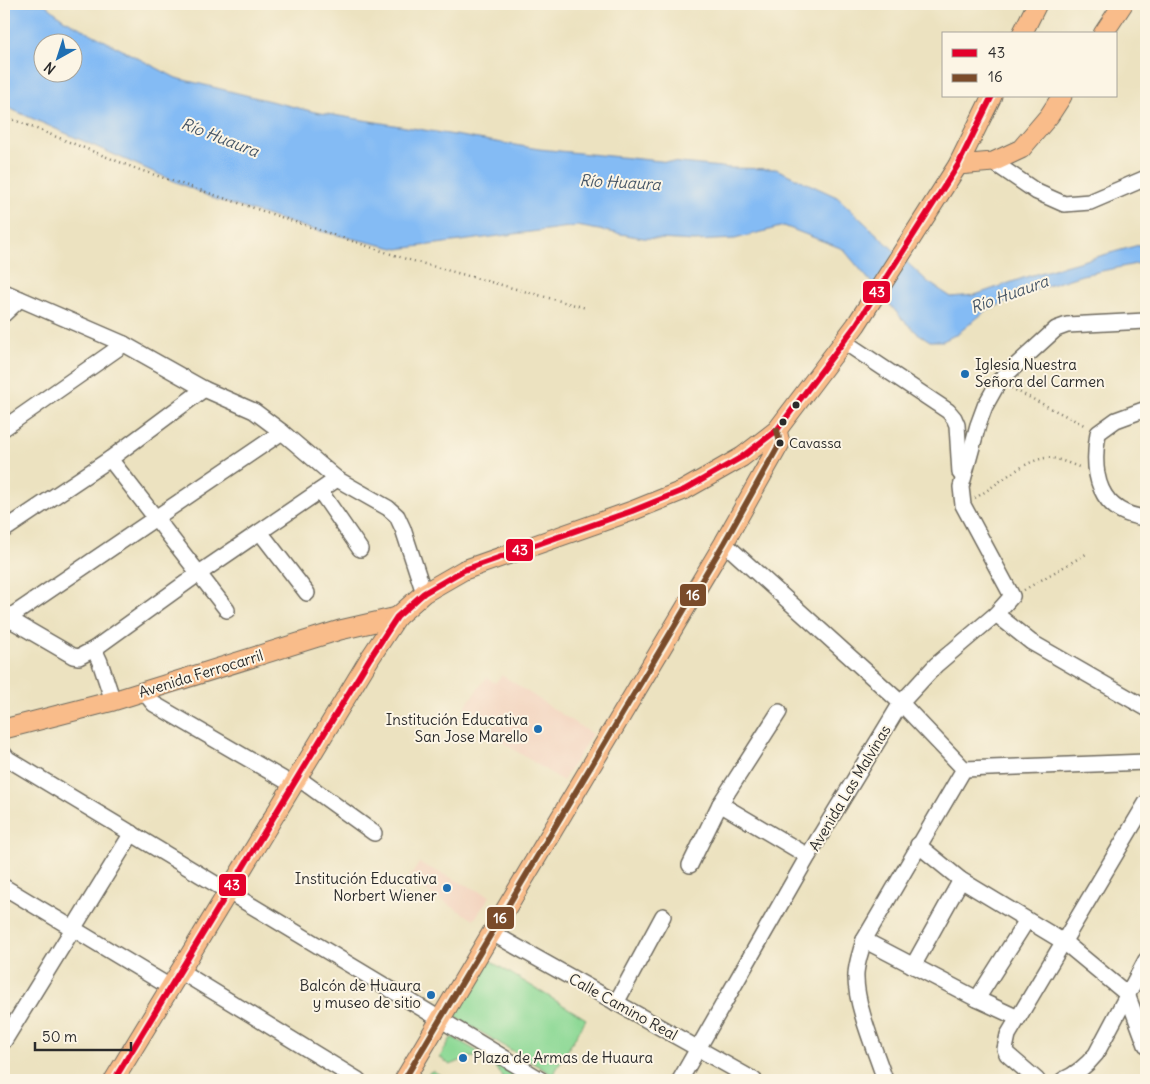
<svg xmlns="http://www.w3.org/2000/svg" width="1150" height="1084" viewBox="0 0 1150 1084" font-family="Delius,sans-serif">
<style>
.built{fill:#f3d4bf}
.green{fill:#8ed996;stroke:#5c8260}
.water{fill:#84bbf4;stroke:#587390;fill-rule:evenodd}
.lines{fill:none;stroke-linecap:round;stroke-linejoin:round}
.minor-casing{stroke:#6f6b5f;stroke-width:18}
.major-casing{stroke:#6f6b5f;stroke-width:21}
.path{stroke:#6f6b5f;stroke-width:2.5;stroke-dasharray:1 4;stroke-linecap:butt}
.minor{stroke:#fff;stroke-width:15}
.major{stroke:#f9bc8a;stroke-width:19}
.bus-1-casing{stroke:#fcf5e5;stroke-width:10}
.bus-2-casing{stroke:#fcf5e5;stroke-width:10}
.bus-1{stroke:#e4002b;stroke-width:6}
.bus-2{stroke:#7a4b2a;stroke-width:6}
.poi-dot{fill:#1f6fb2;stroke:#fcf5e5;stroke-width:2}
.bus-dot{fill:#2b2b2b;stroke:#fcf5e5;stroke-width:2}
.labels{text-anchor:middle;stroke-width:4;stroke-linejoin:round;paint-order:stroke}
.bus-label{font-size:14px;fill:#2b2b2b;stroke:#fcf5e5;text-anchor:start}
.poi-label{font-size:15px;fill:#2b2b2b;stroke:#fcf5e5;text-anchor:end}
.street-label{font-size:15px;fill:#2b2b2b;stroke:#fcf5e5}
.water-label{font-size:16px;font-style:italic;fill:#465667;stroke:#fcf5e5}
.line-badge{stroke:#fcf5e5;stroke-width:2}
.badge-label{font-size:14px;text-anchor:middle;font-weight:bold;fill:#fff}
</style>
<rect width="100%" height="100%" fill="#fcf5e5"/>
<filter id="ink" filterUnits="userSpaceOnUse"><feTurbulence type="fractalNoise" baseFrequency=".02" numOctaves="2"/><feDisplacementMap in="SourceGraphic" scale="10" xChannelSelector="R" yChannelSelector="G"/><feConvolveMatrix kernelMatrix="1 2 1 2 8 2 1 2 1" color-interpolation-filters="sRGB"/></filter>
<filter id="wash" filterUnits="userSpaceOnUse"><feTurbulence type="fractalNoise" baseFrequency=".0096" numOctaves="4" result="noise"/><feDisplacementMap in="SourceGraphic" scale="20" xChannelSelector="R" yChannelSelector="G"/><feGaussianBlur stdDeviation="1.12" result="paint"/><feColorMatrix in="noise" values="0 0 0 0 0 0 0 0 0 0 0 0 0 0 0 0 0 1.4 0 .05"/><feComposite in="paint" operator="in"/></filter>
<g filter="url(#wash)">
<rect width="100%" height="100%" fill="#ece2c0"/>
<g class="built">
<path d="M502,675L592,734L563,781L488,733L495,724L483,715L481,718L465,706L487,677L495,683Z"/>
<path d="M419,863L490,896L474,920L408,880Z"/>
</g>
<g class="green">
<path d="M487,959L586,1019L553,1075L454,1016Z"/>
<path d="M451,1038H454L484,1055L486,1057L485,1059C466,1054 466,1060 450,1065L440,1057Z"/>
<path d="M497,1066H499L524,1080H504L501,1074L495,1068Z"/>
<path d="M433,1071L442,1076L444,1080H425L430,1072Z"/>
</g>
<path class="water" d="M4,4H45L63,19L176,78L315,112L539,149L731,168L776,169L837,197L928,282L951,297L975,295L1029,276L1146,243V262L1082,275L1025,293L986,311L957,334L943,341H930L916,332L903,320L843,249L784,226L735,239L694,241L643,238L577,226L398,249L311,229L217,200L4,106ZM42,42H72V72H42Z"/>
</g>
<g filter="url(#ink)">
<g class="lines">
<g class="minor-casing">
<g id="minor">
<path d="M993,162L1037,192L1064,204L1090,202L1146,178"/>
<path d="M4,292L124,344L204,389L254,411L282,432L337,479L388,508L397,516L403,529L424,593"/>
<path d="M4,314L20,299"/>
<path d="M843,341L948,411L954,418L957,425L960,473"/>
<path d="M1146,409L1116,420L1098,433C1091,474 1098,513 1146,518"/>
<path d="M4,428L124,344"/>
<path d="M110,459L227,610"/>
<path d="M320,491L360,549"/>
<path d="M4,530L110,459L204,389"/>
<path d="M260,532L307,593"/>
<path d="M996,614L1031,642L1146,708"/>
<path d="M4,616L73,656L79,657L94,649L198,574L337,479"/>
<path d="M4,621L282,432"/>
<path d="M94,649L100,662L113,701"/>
<path d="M144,692L154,704L293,785"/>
<path d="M4,754L8,759L541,1080"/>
<path d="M964,769L1146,762"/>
<path d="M298,778L374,833"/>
<path d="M720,804L808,856"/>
<path d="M918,845L961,880L1064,942L1127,994L1146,1045"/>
<path d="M690,865L720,804L779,712"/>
<path d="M4,887L170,987"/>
<path d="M492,933L754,1080"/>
<path d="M864,940L977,999L1018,1018"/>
<path d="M913,966L961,880"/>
<path d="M180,971L358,1080"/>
<path d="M977,999L1027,920"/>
<path d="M616,1003L663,916"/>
<path d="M4,1041L132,833"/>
<path d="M680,1080L808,856L901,703L724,543"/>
<path d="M885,1080C876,1052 856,1007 856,978C855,966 861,952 864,940L964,769L901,703L936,665L996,614L1012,596L963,505L961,487L978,425L985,406L999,381L1056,329L1067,325L1146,321"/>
<path d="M1037,1080L1007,1054L1005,1049L1008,1035L1146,803"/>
<path d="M1063,1080C1077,1074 1087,1065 1096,1054L1146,960"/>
</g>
</g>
<g class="major-casing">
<g id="major">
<path d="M1022,34L1037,4"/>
<path d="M1103,34L1123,4"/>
<path d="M958,165L993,162L1021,149L1049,116L1062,96"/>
<path d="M4,729L113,701L340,630L397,617"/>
<path d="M114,1080L370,658L397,617L424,593L464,570L632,511L684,490L742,457L777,430L856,325L958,165L992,96"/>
<path d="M404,1080L724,543L780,443L777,430"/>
</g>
</g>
<g class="path">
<path d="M4,116L137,169L406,259L586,308"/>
<path d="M1011,388L1086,426"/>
<path d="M975,498C995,487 1029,455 1052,458C1062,460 1073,465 1082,468"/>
<path d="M1024,590L1086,554"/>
</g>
<use href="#minor" class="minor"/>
<use href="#major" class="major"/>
<g class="bus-1-casing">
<path id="bus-1" d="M114,1080L370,658L397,617L424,593L464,570L632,511L684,490L742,457L777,430L856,325L958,165L992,96"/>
</g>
<g class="bus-2-casing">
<path id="bus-2" d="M404,1080L724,543L780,443L777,430"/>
</g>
<use href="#bus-1" class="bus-1"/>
<use href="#bus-2" class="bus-2"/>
</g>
</g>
<g class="poi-dot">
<circle cx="965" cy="374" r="5"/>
<circle cx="538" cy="729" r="5"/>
<circle cx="447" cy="888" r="5"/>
<circle cx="431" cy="995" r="5"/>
<circle cx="463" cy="1058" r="5"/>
</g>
<g class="bus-dot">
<circle cx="796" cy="405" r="4.5"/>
<circle cx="783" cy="422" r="4.5"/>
<circle cx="780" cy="443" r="4.5"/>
</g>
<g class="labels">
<g class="bus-label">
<text x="789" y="448">Cavassa</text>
</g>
<g class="poi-label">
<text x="975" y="370" text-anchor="start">Iglesia Nuestra<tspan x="975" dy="17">Señora del Carmen</tspan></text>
<text x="528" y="725">Institución Educativa<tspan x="528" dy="17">San Jose Marello</tspan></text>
<text x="437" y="884">Institución Educativa<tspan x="437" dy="17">Norbert Wiener</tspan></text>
<text x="421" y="991">Balcón de Huaura<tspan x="421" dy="17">y museo de sitio</tspan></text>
<text x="473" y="1063" text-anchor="start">Plaza de Armas de Huaura</text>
</g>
<g class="street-label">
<text transform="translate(201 674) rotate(-17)" y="5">Avenida Ferrocarril</text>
<text transform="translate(850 788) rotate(-59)" y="5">Avenida Las Malvinas</text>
<text transform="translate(623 1007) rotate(29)" y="5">Calle Camino Real</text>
</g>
<g class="water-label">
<text transform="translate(220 137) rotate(21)" y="6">Río Huaura</text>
<text transform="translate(620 182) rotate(3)" y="6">Río Huaura</text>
<text transform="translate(1009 294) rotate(-20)" y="6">Río Huaura</text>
</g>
</g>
<g class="line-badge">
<rect x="862" y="280" width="29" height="24" rx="5" fill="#e4002b"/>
<rect x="505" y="538" width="29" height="24" rx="5" fill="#e4002b"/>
<rect x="679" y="583" width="28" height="24" rx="5" fill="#7a4b2a"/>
<rect x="218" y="873" width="29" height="24" rx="5" fill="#e4002b"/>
<rect x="486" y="906" width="29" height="24" rx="5" fill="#7a4b2a"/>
</g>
<g class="badge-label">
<text x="877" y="297">43</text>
<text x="520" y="555">43</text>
<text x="693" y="600">16</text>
<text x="232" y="890">43</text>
<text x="500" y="923">16</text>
</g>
<rect width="1150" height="1084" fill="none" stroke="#fcf5e5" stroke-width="20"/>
<rect x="942" y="32" width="175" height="65" fill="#fcf5e5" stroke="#a8a49b"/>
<rect x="952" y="49" width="25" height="8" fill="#e4002b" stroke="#a8a49b"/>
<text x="988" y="58" font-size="15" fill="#2b2b2b">43</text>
<rect x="952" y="74" width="25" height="8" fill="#7a4b2a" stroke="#a8a49b"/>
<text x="988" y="82" font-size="15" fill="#2b2b2b">16</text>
<g transform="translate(58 58) rotate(219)"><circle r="24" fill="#fcf5e5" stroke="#a8a49b"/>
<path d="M0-4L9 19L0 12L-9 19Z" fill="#1f6fb2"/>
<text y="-8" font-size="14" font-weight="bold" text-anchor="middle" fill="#2b2b2b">N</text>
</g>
<path d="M35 1042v8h96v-8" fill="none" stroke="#2b2b2b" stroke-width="2.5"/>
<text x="42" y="1042" font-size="15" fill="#2b2b2b" stroke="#fcf5e5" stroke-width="4" paint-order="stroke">50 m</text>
</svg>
